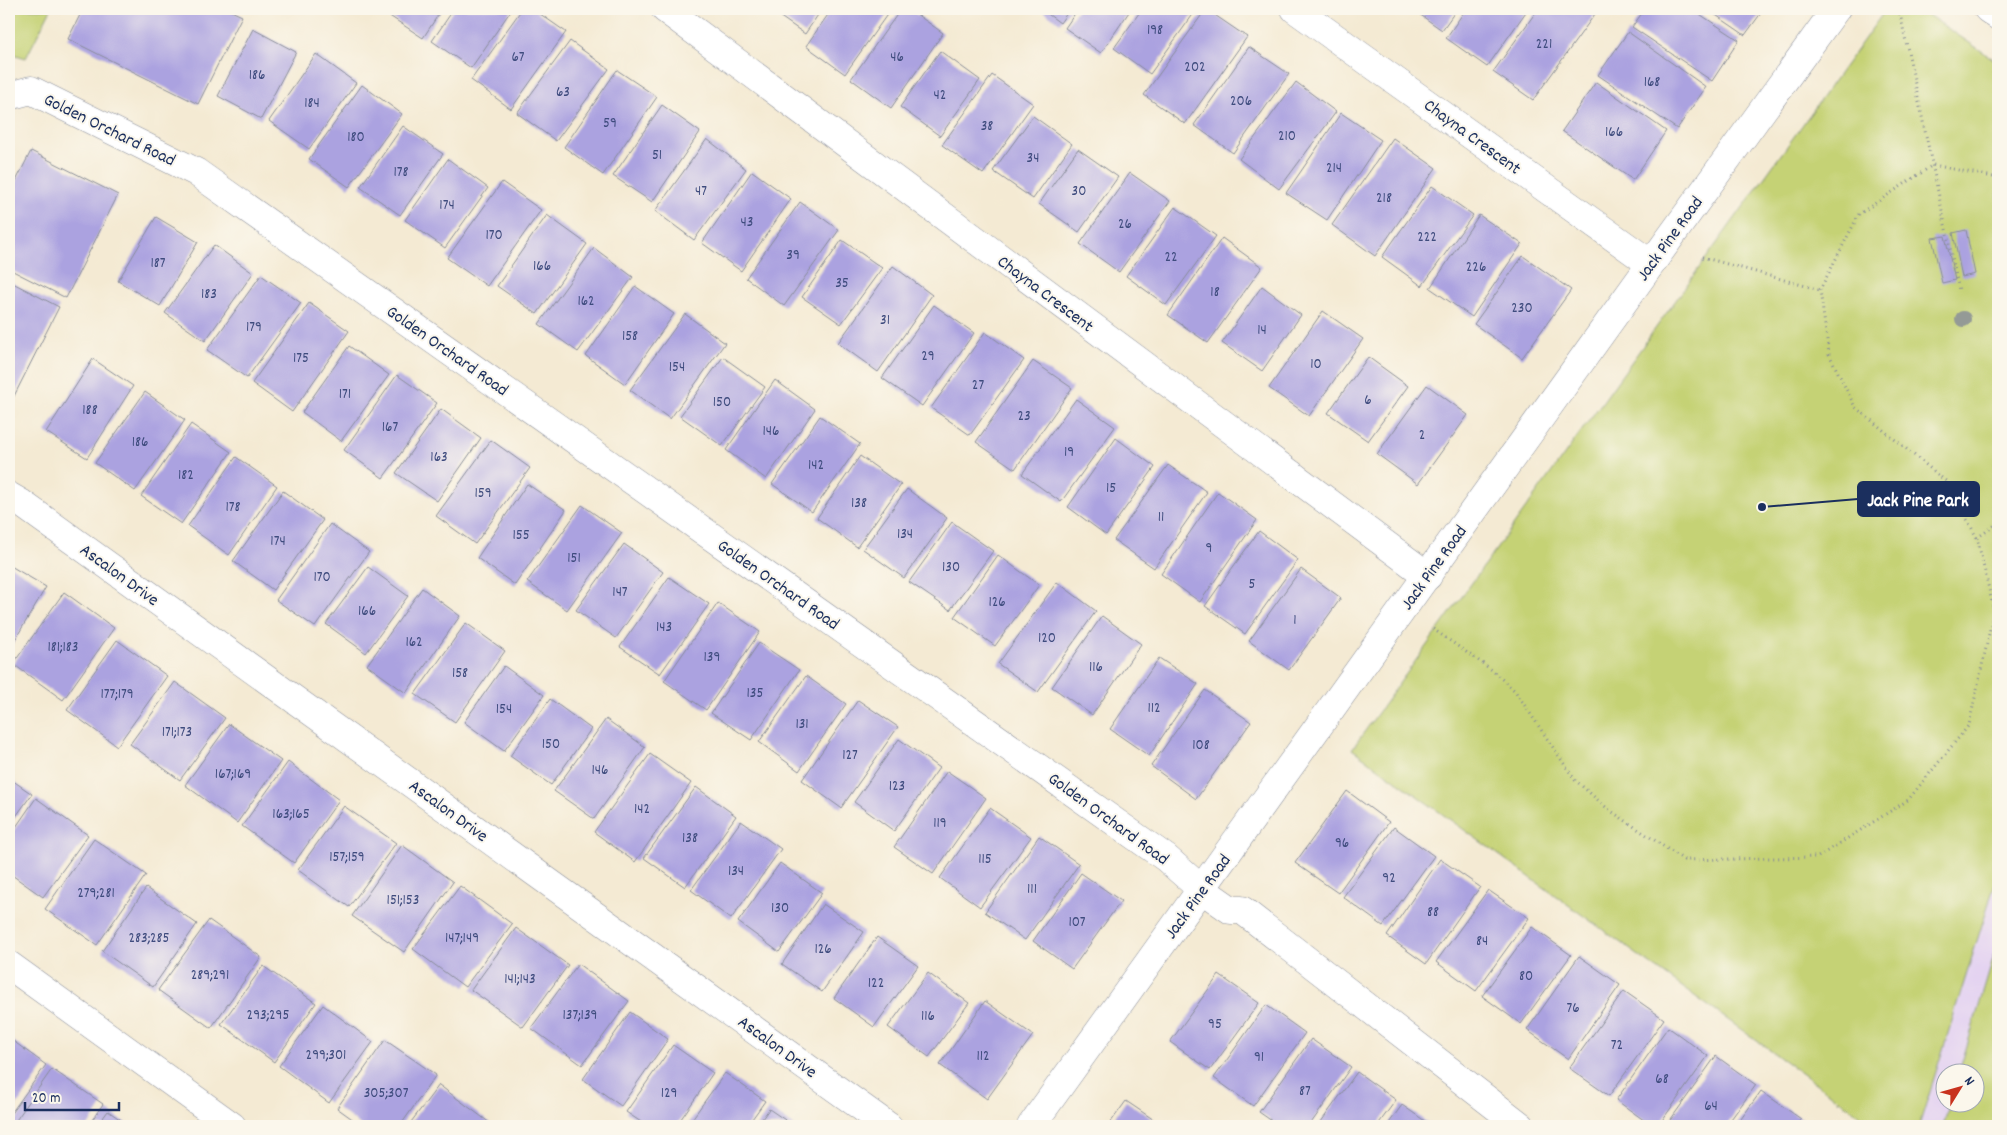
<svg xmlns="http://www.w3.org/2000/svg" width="2007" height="1135" viewBox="0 0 2007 1135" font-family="Dekko,sans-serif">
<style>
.built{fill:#e4d3f1;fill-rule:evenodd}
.green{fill:#c5d274;stroke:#708069}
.building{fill:#aba2e0}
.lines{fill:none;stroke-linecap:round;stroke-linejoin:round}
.minor-casing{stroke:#888c98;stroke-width:29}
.path{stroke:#888c98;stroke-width:3;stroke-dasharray:1 4;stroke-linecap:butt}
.minor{stroke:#fff;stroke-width:28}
.tree{fill:#949a96}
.labels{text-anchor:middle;stroke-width:4;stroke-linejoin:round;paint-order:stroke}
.number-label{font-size:15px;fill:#3f4c7e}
.street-label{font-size:18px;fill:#1b2f5e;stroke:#fbf7ec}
.leader{fill:none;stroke:#1b2f5e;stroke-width:2}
.callout-dot{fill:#1b2f5e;stroke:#fbf7ec;stroke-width:2}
.callout{fill:#1b2f5e;stroke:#1b2f5e;stroke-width:2}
.callout-label{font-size:19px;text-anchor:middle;font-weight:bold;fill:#fff}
</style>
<rect width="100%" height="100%" fill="#fbf7ec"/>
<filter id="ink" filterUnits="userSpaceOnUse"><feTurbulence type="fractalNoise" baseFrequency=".02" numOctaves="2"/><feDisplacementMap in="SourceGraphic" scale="10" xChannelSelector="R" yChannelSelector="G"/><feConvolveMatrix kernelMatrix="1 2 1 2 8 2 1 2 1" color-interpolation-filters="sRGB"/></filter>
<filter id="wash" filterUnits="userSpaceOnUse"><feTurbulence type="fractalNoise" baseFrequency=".0096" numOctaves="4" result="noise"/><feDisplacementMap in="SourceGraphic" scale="20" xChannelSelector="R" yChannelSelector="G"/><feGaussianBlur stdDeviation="1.12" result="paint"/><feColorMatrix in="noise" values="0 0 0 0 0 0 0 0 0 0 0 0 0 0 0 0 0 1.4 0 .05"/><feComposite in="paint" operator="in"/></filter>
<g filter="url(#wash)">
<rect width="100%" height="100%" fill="#f4ead3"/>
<path class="built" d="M1998,874V1126H1919ZM1944,1072H1974V1102H1944Z"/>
<g class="green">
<path d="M9,9H51L26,58L16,55H9Z"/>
<path d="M1886,9H1919L1998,62V874L1919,1126H1875L1352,749Z"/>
<path d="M1998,943V1126H1943L1950,1103L1974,1102V1072H1959Z"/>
</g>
<g id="blocks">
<g class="building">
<path d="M83,9H227L242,16L198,104L68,39Z"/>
<path d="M383,9H442L423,38L382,11Z"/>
<path d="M454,9H512L471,68L432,41Z"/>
<path d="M522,9H533L566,32L511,109L471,80Z"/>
<path d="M769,9H822L805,34Z"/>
<path d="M832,9H891L845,74L806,46Z"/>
<path d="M901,9H909L943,33L891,108L851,79Z"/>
<path d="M1041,9H1070L1060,23Z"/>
<path d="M1078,9H1131L1101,53L1065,28Z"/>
<path d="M1142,9H1197L1150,74L1114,48Z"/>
<path d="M1206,9L1247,37L1185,124L1144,95Z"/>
<path d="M1412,9H1457L1442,30Z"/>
<path d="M1466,9H1528L1487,67L1446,38Z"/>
<path d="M1538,9H1587L1595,14L1533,100L1493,72Z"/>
<path d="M1645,9H1692L1739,40L1712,81L1632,27Z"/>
<path d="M1707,9H1764L1745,35Z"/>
<path d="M253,29L296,52L261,119L218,96Z"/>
<path d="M1628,32L1706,87L1677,129L1598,75Z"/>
<path d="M570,41L609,69L556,141L517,113Z"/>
<path d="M1249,47L1289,74L1233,153L1194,125Z"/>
<path d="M940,51L980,80L940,136L900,107Z"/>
<path d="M316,54L356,83L309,149L269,121Z"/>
<path d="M617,70L657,97L603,175L564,147Z"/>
<path d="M992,75L1033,104L983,174L942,145Z"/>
<path d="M1296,82L1336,112L1279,189L1239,159Z"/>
<path d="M1596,82L1666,131L1633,180L1562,131Z"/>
<path d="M362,85L402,114L349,187L309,159Z"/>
<path d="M662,105L700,132L652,202L613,176Z"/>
<path d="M1341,113L1381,140L1327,220L1286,193Z"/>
<path d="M1033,116L1072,144L1033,199L993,171Z"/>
<path d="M403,126L443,154L400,215L360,187Z"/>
<path d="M1393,138L1436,168L1375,256L1332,225Z"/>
<path d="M707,139L746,169L694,240L655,211Z"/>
<path d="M1078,149L1118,177L1079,232L1039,204Z"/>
<path d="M31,151L118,195L66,298L9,269V195Z"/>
<path d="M448,159L488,188L445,248L405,220Z"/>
<path d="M752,171L791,199L741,271L702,243Z"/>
<path d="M1130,173L1170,201L1119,272L1080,244Z"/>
<path d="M502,182L541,210L487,286L447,258Z"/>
<path d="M1432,186L1473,215L1422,286L1382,257Z"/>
<path d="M800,202L839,230L784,306L746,278Z"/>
<path d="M1175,207L1216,236L1166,305L1126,276Z"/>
<path d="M547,215L587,244L537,314L497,286Z"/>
<path d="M1479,215L1522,244L1472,317L1430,288Z"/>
<path d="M156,217L198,242L160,306L118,281Z"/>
<path d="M1966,230L1975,274L1962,277L1953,233Z"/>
<path d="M1945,236L1955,280L1942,283L1932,238Z"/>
<path d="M1222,238L1262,267L1208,343L1168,315Z"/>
<path d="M842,240L882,268L841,324L802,297Z"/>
<path d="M214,245L253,273L205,341L165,313Z"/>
<path d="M594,248L633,277L578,352L539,324Z"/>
<path d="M1523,256L1571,290L1522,358L1474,324Z"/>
<path d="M893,266L932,295L878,372L838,343Z"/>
<path d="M261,275L301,303L247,378L207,350Z"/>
<path d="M9,281L59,307L9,406Z"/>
<path d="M635,286L674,314L625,384L586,356Z"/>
<path d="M1262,286L1301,315L1262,371L1222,343Z"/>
<path d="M309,303L349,331L292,412L252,383Z"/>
<path d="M934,305L974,333L922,406L882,378Z"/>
<path d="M1323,311L1363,339L1309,416L1269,388Z"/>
<path d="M685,314L725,343L670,419L630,390Z"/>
<path d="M985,332L1024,360L970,435L931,408Z"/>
<path d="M349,346L389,375L341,441L302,412Z"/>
<path d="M723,357L765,387L722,446L680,416Z"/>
<path d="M1368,357L1408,386L1368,441L1328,413Z"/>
<path d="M93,359L133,386L87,458L46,432Z"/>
<path d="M1033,361L1072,388L1015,469L976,442Z"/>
<path d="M397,375L437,403L383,478L344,450Z"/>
<path d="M775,380L815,409L766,479L726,450Z"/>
<path d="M1427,385L1468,415L1418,484L1377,454Z"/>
<path d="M145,392L185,420L135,491L95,463Z"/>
<path d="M1076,399L1115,427L1061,502L1022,474Z"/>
<path d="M441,409L481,438L437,501L396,473Z"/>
<path d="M820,416L860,444L812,512L772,484Z"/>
<path d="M191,424L231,452L181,524L141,496Z"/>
<path d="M1116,438L1155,467L1106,535L1068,507Z"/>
<path d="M491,440L530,468L475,544L436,516Z"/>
<path d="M860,456L901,485L857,547L817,518Z"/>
<path d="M236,457L277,486L229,555L188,526Z"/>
<path d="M1168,465L1207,492L1154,568L1114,540Z"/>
<path d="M527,484L566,510L515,585L477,558Z"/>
<path d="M907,489L947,518L904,578L863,549Z"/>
<path d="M283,491L323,520L273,590L233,561Z"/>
<path d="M1218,492L1257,520L1200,602L1161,574Z"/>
<path d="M582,505L622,533L567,610L527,582Z"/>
<path d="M952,522L993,551L950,610L909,582Z"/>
<path d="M330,524L369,552L315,627L276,600Z"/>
<path d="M1259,531L1298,560L1245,634L1205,606Z"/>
<path d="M624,544L663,572L616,638L576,610Z"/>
<path d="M998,555L1039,585L995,646L954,617Z"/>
<path d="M9,565L46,587L9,650Z"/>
<path d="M368,567L408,596L366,653L326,624Z"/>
<path d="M1301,569L1341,598L1289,670L1249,641Z"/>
<path d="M669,577L709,604L660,674L620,647Z"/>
<path d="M1057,582L1096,611L1038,692L998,664Z"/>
<path d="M422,588L460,616L406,693L367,665Z"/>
<path d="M64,592L114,628L63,700L13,664Z"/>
<path d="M718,603L760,632L706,710L664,681Z"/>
<path d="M1102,616L1141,644L1092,715L1052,687Z"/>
<path d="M466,623L505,651L455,722L415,694Z"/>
<path d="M117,640L167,676L117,746L67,710Z"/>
<path d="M759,643L799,670L751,740L711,713Z"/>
<path d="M1159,658L1198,684L1149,756L1110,729Z"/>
<path d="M504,666L544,695L504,751L464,722Z"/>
<path d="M806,676L846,704L799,771L759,742Z"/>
<path d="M175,682L225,718L180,780L130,744Z"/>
<path d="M1205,690L1251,722L1196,799L1151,766Z"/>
<path d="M550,699L591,729L551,785L510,756Z"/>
<path d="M858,700L898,727L841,808L802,780Z"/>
<path d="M606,719L645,747L594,819L554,791Z"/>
<path d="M229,724L281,761L237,823L185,785Z"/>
<path d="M899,739L939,768L894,831L854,802Z"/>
<path d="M650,754L691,783L635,862L594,832Z"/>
<path d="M288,762L339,800L294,863L242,826Z"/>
<path d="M947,771L986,798L933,874L894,847Z"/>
<path d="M9,778L32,794L9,826Z"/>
<path d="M696,787L736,816L685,887L644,858Z"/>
<path d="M1347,791L1389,822L1338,893L1295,863Z"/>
<path d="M36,798L88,835L43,897L9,873V837Z"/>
<path d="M344,806L396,843L349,907L298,870Z"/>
<path d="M990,808L1031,837L980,907L940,878Z"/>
<path d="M741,821L781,849L731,919L691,890Z"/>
<path d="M1394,827L1434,856L1383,926L1343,897Z"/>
<path d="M1039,836L1079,864L1025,940L985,912Z"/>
<path d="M94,839L146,875L97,945L45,909Z"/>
<path d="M402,845L453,882L404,952L352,916Z"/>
<path d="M1440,859L1480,887L1426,964L1387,936Z"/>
<path d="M780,863L822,893L779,952L738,922Z"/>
<path d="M1081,873L1121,901L1072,969L1033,941Z"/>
<path d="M460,886L512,924L465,987L413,949Z"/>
<path d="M146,888L197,924L153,987L102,951Z"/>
<path d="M1488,890L1529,918L1476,991L1436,962Z"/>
<path d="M823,904L864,932L822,992L782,964Z"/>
<path d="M209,920L261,957L211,1028L158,990Z"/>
<path d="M1532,927L1571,955L1521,1024L1482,996Z"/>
<path d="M516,928L568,965L523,1027L471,990Z"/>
<path d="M877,937L918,966L874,1027L834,998Z"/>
<path d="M1579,956L1620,985L1568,1059L1527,1030Z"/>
<path d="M578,964L629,1001L582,1065L531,1028Z"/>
<path d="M263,966L316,1003L274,1062L221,1024Z"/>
<path d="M928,973L969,1003L929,1057L888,1027Z"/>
<path d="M1219,975L1259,1003L1210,1070L1170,1042Z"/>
<path d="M1624,991L1664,1019L1609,1096L1569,1068Z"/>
<path d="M985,1001L1033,1035L987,1099L940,1065Z"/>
<path d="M323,1005L373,1042L329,1103L279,1066Z"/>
<path d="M1266,1005L1305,1033L1253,1106L1214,1078Z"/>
<path d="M630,1012L668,1039L621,1106L583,1079Z"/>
<path d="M1668,1027L1708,1056L1658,1126H1652L1616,1100Z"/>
<path d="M9,1038L46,1065L9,1116Z"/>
<path d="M1311,1039L1351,1067L1309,1126H1279L1259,1112Z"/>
<path d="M385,1040L436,1075L400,1126H362L337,1108Z"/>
<path d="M673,1045L713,1073L676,1126H647L626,1112Z"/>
<path d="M1716,1056L1756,1085L1726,1126H1666Z"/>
<path d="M52,1069L103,1104L88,1126H12Z"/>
<path d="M1357,1072L1396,1100L1377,1126H1318Z"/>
<path d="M725,1073L765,1101L747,1126H687Z"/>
<path d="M439,1085L490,1123L488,1126H408Z"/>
<path d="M1761,1091L1801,1119L1795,1126H1736Z"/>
<path d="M1126,1101L1163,1126H1108Z"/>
<path d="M1402,1105L1432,1126H1387Z"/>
<path d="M769,1109L794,1126H757Z"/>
<path d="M108,1111L130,1126H97Z"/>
</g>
</g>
</g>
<g filter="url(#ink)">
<use href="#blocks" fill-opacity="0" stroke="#888c98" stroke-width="1"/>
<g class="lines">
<g class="minor-casing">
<g id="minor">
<path d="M665,9L1428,576"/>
<path d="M1295,9L1651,264"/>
<path d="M1988,9L1998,16"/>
<path d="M9,96L31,90L196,172L1166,858L1201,889L1231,910H1242L1521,1126"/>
<path d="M9,496L21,503L888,1126"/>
<path d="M9,965L232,1126"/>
<path d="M1031,1126L1651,264L1836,9"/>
</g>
</g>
<g class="path">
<path d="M1899,9L1959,290"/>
<path d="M1702,257L1820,290"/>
<path d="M1977,538L1998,523"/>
<path d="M1433,629L1492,670L1515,691L1575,780L1608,809L1684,860L1818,857L1908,800L1969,725L1994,611L1977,538L1947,482L1855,407L1829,354L1820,290L1859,214L1933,165L1998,178"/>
</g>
<use href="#minor" class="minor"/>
</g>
<circle class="tree" cx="1963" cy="319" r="8"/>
</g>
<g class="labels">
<g class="number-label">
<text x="1155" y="34">198</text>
<text x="1544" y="48">221</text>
<text x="518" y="61">67</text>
<text x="897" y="61">46</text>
<text x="1195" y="71">202</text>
<text x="257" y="79">186</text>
<text x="1652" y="86">168</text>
<text x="563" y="96">63</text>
<text x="940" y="99">42</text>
<text x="1241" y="105">206</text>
<text x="312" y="107">184</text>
<text x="610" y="127">59</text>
<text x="987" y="130">38</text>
<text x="1614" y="136">166</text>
<text x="1287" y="140">210</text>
<text x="356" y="141">180</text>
<text x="657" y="159">51</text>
<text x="1033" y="162">34</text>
<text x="1334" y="172">214</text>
<text x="401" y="176">178</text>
<text x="701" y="195">47</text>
<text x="1079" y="195">30</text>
<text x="1384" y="202">218</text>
<text x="447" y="209">174</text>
<text x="747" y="226">43</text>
<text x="1125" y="228">26</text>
<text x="494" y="239">170</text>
<text x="1427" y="241">222</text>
<text x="793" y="259">39</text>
<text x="1171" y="261">22</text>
<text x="158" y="267">187</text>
<text x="542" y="270">166</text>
<text x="1476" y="271">226</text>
<text x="842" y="287">35</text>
<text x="1215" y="296">18</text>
<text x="209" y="298">183</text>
<text x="586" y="305">162</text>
<text x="1522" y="312">230</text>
<text x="885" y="324">31</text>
<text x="254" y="331">179</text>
<text x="1262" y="334">14</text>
<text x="630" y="340">158</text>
<text x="928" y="360">29</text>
<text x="301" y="362">175</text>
<text x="1316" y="368">10</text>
<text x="677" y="371">154</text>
<text x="978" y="389">27</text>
<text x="345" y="398">171</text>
<text x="1368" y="404">6</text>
<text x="722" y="406">150</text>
<text x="90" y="414">188</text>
<text x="1024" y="420">23</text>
<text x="390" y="431">167</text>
<text x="771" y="435">146</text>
<text x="1422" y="439">2</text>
<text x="140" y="446">186</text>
<text x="1069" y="456">19</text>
<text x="439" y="461">163</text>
<text x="816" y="469">142</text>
<text x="186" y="479">182</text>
<text x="1111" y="492">15</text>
<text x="483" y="497">159</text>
<text x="859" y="507">138</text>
<text x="233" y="511">178</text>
<text x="1161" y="521">11</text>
<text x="905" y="538">134</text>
<text x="521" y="539">155</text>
<text x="278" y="545">174</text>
<text x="1209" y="552">9</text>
<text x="574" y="562">151</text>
<text x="951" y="571">130</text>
<text x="322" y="581">170</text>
<text x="1252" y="588">5</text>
<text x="620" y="596">147</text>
<text x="997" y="606">126</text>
<text x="367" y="615">166</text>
<text x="1295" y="624">1</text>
<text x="664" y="631">143</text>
<text x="1047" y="642">120</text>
<text x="414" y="646">162</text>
<text x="63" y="651">181;183</text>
<text x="712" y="661">139</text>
<text x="1096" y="671">116</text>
<text x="460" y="677">158</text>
<text x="755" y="697">135</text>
<text x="117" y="698">177;179</text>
<text x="1154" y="712">112</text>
<text x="504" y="713">154</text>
<text x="802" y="728">131</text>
<text x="177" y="736">171;173</text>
<text x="551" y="748">150</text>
<text x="1201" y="749">108</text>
<text x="850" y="759">127</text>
<text x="600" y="774">146</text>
<text x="233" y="778">167;169</text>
<text x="897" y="790">123</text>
<text x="642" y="813">142</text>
<text x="291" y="818">163;165</text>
<text x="940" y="827">119</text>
<text x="690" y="842">138</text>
<text x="1342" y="847">96</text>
<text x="347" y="861">157;159</text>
<text x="985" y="863">115</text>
<text x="736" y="875">134</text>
<text x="1389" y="882">92</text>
<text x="1032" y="893">111</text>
<text x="96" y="897">279;281</text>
<text x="403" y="904">151;153</text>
<text x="780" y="912">130</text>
<text x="1433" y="916">88</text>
<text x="1077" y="926">107</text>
<text x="149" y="942">283;285</text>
<text x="462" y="942">147;149</text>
<text x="1482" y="945">84</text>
<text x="823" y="953">126</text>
<text x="210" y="979">289;291</text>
<text x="1526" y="980">80</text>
<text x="520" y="983">141;143</text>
<text x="876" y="987">122</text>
<text x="1573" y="1012">76</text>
<text x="268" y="1019">293;295</text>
<text x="580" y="1019">137;139</text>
<text x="928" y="1020">116</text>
<text x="1215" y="1028">95</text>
<text x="1617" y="1049">72</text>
<text x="326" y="1059">299;301</text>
<text x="983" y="1060">112</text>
<text x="1259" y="1061">91</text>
<text x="1662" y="1083">68</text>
<text x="1305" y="1095">87</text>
<text x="386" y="1097">305;307</text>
<text x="669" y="1097">129</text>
<text x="1711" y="1110">64</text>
</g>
<g class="street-label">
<text transform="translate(110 129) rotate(26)" y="6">Golden Orchard Road</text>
<text transform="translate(1473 136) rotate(36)" y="6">Chayna Crescent</text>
<text transform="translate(1669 238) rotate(-54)" y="6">Jack Pine Road</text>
<text transform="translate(1046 293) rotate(37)" y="6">Chayna Crescent</text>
<text transform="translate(448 350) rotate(35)" y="6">Golden Orchard Road</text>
<text transform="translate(1433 567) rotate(-54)" y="6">Jack Pine Road</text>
<text transform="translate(120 574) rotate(36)" y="6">Ascalon Drive</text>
<text transform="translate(779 584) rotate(35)" y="6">Golden Orchard Road</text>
<text transform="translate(449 810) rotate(36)" y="6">Ascalon Drive</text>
<text transform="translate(1109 818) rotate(36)" y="6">Golden Orchard Road</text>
<text transform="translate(1197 896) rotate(-54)" y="6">Jack Pine Road</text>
<text transform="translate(778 1046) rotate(36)" y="6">Ascalon Drive</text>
</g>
</g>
<path class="leader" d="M1762 507L1858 499"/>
<circle class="callout-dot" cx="1762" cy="507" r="5"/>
<rect class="callout" x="1858" y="482" width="121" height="34" rx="5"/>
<g class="callout-label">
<text x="1918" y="506">Jack Pine Park</text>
</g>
<rect width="2007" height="1135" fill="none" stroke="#fbf7ec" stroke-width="30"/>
<g transform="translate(1960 1088) rotate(53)"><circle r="24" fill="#fbf7ec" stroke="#a1a7b3"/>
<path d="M0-4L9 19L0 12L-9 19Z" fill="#c8321e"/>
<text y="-8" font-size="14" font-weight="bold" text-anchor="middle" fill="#1b2f5e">N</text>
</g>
<path d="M25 1102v8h94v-8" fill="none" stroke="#1b2f5e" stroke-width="2.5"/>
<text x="32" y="1102" font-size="15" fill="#1b2f5e" stroke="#fbf7ec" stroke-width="4" paint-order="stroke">20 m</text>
</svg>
